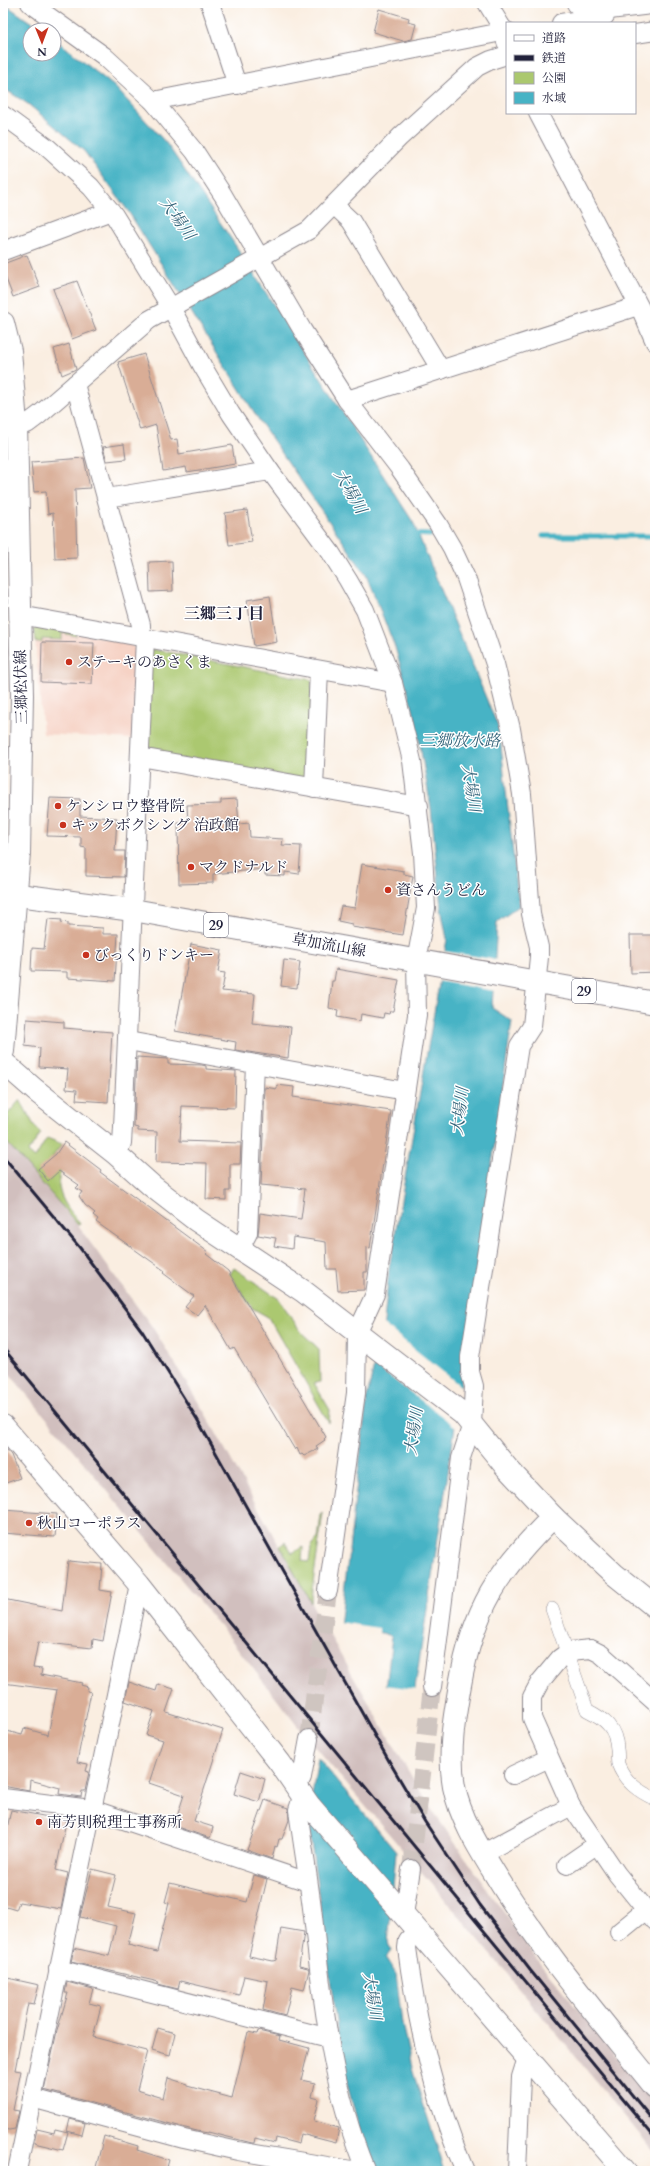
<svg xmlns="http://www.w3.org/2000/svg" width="658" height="2174" viewBox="0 0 658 2174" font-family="Cardo,'Noto Serif JP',serif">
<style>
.built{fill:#f6d2c4}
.industrial{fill:#d1bfbe}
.green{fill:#abc86f;stroke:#667555}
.water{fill:#47b3c5;stroke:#346a80}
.pier{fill:#faeee1}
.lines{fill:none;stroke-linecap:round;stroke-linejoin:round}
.stream{stroke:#47b3c5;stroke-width:5}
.building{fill:#d9ad96}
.minor-tunnel{stroke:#cfc5c0;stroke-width:18;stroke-dasharray:18 9;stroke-linecap:butt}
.pedestrian-casing{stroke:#8e888e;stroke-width:14}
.minor-casing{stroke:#8e888e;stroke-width:20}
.tertiary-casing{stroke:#8e888e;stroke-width:24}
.primary-casing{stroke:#8e888e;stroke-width:24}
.pedestrian{stroke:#fff;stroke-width:13}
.minor{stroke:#fff;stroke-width:18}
.tertiary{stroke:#fff;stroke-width:22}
.primary{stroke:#fff;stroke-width:22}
.rail{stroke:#22223b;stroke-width:3}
.poi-dot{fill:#c8321e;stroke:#fff;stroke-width:1.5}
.labels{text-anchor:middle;stroke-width:3;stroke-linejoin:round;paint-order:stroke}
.shield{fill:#fff;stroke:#646476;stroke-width:1}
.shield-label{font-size:14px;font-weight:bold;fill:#22223b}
.poi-label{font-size:15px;fill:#22223b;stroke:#fff;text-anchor:start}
.street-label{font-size:15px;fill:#22223b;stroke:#fff}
.water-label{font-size:16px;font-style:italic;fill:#336379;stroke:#fff}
.neighbourhood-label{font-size:16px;font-weight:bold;fill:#22223b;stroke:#fff}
</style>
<rect width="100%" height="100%" fill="#fff"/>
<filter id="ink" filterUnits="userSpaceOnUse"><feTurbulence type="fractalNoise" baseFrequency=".025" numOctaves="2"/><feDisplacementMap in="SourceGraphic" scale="8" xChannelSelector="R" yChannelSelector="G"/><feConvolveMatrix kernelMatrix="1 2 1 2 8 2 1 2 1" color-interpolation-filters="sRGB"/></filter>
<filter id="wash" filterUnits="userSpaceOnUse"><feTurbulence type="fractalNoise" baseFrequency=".012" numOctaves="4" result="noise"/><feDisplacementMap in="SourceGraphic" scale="16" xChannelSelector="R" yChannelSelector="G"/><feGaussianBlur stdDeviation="0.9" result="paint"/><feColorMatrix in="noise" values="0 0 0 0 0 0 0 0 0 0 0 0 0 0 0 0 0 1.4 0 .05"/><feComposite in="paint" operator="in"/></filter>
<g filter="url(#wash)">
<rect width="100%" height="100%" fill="#faeee1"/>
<path class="built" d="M34,626L129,642L135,649L134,739L43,734Z"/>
<path class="industrial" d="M3,1114L9,1119L5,1140L78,1226L153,1328L205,1413L311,1603L427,1803L536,1958L655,2103V2153L460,1917L302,1732L225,1632L3,1366Z"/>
<g class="green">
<path d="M34,626L76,633V636L62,633V640L42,639V642L36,643Z"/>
<path d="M151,649L312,680L308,780L151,754L147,748Z"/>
<path d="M20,1100L35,1127L41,1133L28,1152L35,1158L47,1138L62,1144L50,1160L61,1168C54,1192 65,1205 80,1223L78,1225L5,1140L9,1119L6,1116Z"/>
<path d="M234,1268L279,1299L301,1332L319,1349L320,1382L314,1383L330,1410L329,1423L268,1317L252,1308L233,1279L228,1277Z"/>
<path d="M323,1513L312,1590L311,1603L280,1546L285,1542L292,1553L303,1547L302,1561L309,1562L311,1547L318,1538L321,1515Z"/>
</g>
<g class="water">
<path d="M3,3L42,30H30V54H54V38L115,87L167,144L236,246L413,522L499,729L519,906L497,922L492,1008L512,1021L453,1440L414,1694L386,1690L392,1636L382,1633L340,1627L367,1397L384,1322L389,1269L447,939L441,908L431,808L415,717L395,647L366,575L259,420L128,211L84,151L28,104L3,88Z"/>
<path d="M318,1758L396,1852L388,1943L391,1950L385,1957L396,1974L402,2024L413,2072L445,2171H374L363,2142L347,2084L339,2043L319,1899L308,1821Z"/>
</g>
<g class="pier">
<path d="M443,951L498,960L495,991L438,981Z"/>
<path d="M382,1323L463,1388L457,1428L372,1363Z"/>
<path d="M338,1622L379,1628V1634L339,1629Z"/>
<path d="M384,1685L417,1689L416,1695L414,1696L385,1691Z"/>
</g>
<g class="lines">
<g class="stream">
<path d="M411,534L430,535"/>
<path d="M543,536H655"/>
</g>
</g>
<g id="blocks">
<g class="building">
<path d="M379,9L409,18L408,22L416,24L412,39L403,41L373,32Z"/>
<path d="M27,255L40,287L13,297L3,271V264Z"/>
<path d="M77,281L96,330L72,339L53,289Z"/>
<path d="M69,344L76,369L62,375L54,349Z"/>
<path d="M144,354L171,440L177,439L179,454L232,445L235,464L187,472L186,467L163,471L156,425L140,430L118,362Z"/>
<path d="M124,444L126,459L107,461L103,447Z"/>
<path d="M84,458L90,488L75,489L77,558L55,559L53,513L48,514L46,491L34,492L31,462Z"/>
<path d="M247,510L252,542L229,545L225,513Z"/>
<path d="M172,561L173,591L150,592L149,562Z"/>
<path d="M270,596L277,642L254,646L247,600Z"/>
<path d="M42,642L94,643L92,684L41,682Z"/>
<path d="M50,798L80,799V816L117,818L115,851H125L124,877L86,876V848L81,847V837L47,836Z"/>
<path d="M237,799L239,824L249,823L250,837L283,839L282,845L301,846L299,874L285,872V876L265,875V869L213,874V883L179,884L178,823H188L187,805L221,804V800Z"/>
<path d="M362,864L404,871V874L413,876L403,935L352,927V924L338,921L341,906L355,908Z"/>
<path d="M48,919L62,920L61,922L68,923V926L103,928V934H118L115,981L67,978V972L31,971L32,948L44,949Z"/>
<path d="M630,935H655V972L631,973Z"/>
<path d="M191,944L222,950L218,972L225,973L222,991L255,994L252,1023L291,1027L288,1058L235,1050L236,1042L175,1031Z"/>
<path d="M284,960L300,962L297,988L281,986Z"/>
<path d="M336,969L399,980L393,1011H390L389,1014L384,1013L383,1018L361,1014L360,1021L337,1017L338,1010L329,1008L332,981H334Z"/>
<path d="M27,1019L64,1022V1028L112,1032L108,1102L76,1100L77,1090L66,1089L68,1069L39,1067L40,1048L25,1046Z"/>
<path d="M137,1057L168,1059V1064L202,1065L206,1066V1069L236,1071L235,1108L182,1106L180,1141L241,1143L240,1164H230V1191H226V1200L206,1199L207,1163L156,1162L157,1132L138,1131V1128L134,1127Z"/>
<path d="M277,1085L294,1087L293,1097L391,1111L370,1248L367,1247V1272H364V1290L338,1291L336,1269H327L326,1242L293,1237L292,1249L274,1246L276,1238L258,1235L260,1213L301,1219L305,1189L261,1185L265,1087L277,1089Z"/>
<path d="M64,1142L101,1170L100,1172L208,1252L206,1254L228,1271L326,1437L324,1439L325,1440L316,1446L318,1449L304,1456L302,1454L300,1455L297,1448L295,1450L234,1348L231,1350L205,1305L197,1315L185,1307L194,1296L163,1273L165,1271L96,1222L98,1219L93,1215L95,1213L85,1205L79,1196L82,1192L76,1188L79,1185L59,1171L48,1181L38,1169L56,1154Z"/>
<path d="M3,1445L11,1455L20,1478L3,1484Z"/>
<path d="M3,1510L57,1514L55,1537L3,1533Z"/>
<path d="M68,1561L102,1564L100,1590L112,1592L103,1641L93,1639L92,1648L38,1642L33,1668L42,1669L41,1675L82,1683L81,1685L88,1687L87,1691L91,1692L77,1762L88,1764L86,1771L89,1772L85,1791H82L81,1797L59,1794L60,1788L30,1780L29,1791L3,1786V1730L22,1735L24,1728L48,1735L57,1690L3,1683V1599L62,1611Z"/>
<path d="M129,1682L156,1691L158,1684L174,1689L166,1712L223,1730L194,1821L213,1827L210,1838L174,1826L184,1795L149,1783L163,1740L146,1735L154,1711L125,1701Z"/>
<path d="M241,1771L265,1779L259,1802L234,1794Z"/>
<path d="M265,1800L288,1808L289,1820L282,1839H279L277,1847L275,1846L272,1859L247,1850Z"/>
<path d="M11,1810L54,1818V1815L67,1817L56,1870L68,1873L61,1909L19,1902L16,1910L3,1906V1848Z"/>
<path d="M92,1869L116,1875L108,1907L136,1913L128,1945L157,1952L169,1903L165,1902L170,1883L247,1902L254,1875L267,1879L249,1956L273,1961L276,1960L281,1928L304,1932L299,1966L308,1968L309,1970L304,1990L292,1987L285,2016L263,2010L268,1981L244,1976L239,1995L180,1981L178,1989L158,1984L159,1982L71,1962L74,1948L109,1956L116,1926L80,1917Z"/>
<path d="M3,1977L39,1985L34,2004L28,2003L15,2070L21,2071L13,2110L19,2111L15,2129L9,2130L3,2129Z"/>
<path d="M67,1982L93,1989L89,2003L101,2006L93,2037L147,2051L137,2090L163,2098L168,2078L187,2084V2086L232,2098L248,2032L257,2034L258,2031L280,2036L279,2040L309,2048L301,2080L315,2083L312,2097L319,2099L314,2121L339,2128L336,2143L301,2134L299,2144L276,2138L275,2143L255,2138L254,2143H252L208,2132V2133L197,2131L44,2090L57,2031L68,1993H65Z"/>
<path d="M158,2028L175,2033L170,2055L152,2050Z"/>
<path d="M70,2119L85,2123L82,2135L67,2131Z"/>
<path d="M37,2129L54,2133L55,2129L68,2132L63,2150L34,2143Z"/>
<path d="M104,2136L138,2146L137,2150L169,2160L166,2171H95Z"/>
</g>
</g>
</g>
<g filter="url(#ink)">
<use href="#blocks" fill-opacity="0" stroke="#8e888e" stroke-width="1"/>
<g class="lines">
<g class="minor-tunnel">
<path d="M309,1739L328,1591"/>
<path d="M411,1869L432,1687"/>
</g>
<g class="pedestrian-casing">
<path id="pedestrian" d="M552,1609L587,1710C605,1719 616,1728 617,1749C618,1753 617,1760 618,1764C625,1782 638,1791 655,1799"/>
</g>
<g class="minor-casing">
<g id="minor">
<path d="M30,3L104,56L153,101L195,152L223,195L303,331L347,400L400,469L438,524L452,548L466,578L495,664L511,729L522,794L531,914L539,947V957L532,1026L519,1046L470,1357V1372L474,1386L472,1424L461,1458L432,1687"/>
<path d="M210,3L237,85"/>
<path d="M487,3L504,31L506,42"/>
<path d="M561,23L605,16L609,8"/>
<path d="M635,34L655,31"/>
<path d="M153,101L507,31"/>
<path d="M538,113L641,310L655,342"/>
<path d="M3,115L48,148L91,187L114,215L170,306L203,367L231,414L270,471L331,553L348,580L365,610L393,683L412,761L423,853L426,908L416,961L417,1015L375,1294L357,1333L356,1393L328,1591"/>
<path d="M334,205L351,221L441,370"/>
<path d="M3,251L111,211"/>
<path d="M75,384L141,625V638"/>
<path d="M347,400L638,306"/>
<path d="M16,424H27L39,415L149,320L309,230L400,137L477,67L491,60L507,55"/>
<path d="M3,478L17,465"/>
<path d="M107,498L270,471"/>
<path d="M20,615L393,683"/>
<path d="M140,757L419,806"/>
<path d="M314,788L319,670"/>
<path d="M128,1041L405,1091"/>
<path d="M115,1153L122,1143L123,1127L145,638"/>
<path d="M240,1248L248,1233L255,1064"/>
<path d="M655,1702L601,1654L591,1649L570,1651L560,1658L540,1682L532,1697V1718L571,1806L617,1874L655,1921"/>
<path d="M513,1775L549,1758"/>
<path d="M297,1788L302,1777L309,1739"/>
<path d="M302,1797L298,1810C303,1848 310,1886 314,1925C323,2007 333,2093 366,2171"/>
<path d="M3,1798L91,1809L308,1882"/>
<path d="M482,1854L571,1806"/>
<path d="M567,1865L596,1845"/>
<path d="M404,1915L411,1869"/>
<path d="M417,1930L408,1940L407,1948C417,2025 434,2099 465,2171"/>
<path d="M619,1932L646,1910"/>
<path d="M58,1969L329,2038"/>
<path d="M32,2098L184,2139L238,2151L351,2170L364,2167"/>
<path d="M17,2171L139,1584"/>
<path d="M517,2171L521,2077L527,2058"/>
</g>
</g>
<g class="tertiary-casing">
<g id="tertiary">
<path d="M578,3L609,8L651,3"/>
<path d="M3,1062L35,1090L115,1153L152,1186L196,1220L303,1291L463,1414L507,1468L553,1517L614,1574L655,1607"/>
<path d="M3,1426L139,1584L280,1763L309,1805L625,2171"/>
<path d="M553,1517C499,1570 473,1609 460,1685C454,1719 448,1752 454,1787C460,1818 479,1848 495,1874C541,1950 599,2017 655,2087"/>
</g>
</g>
<g class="primary-casing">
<g id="primary">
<path d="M3,323L10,351L16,424L22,695L19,853L3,1051"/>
<path d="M3,893L133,910L655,1003"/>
</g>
</g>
<use href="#pedestrian" class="pedestrian"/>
<use href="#minor" class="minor"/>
<use href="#tertiary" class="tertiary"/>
<use href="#primary" class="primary"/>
<g class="rail">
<path d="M3,1156L80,1248L142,1331L197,1419L389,1761L425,1822L480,1905L530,1970L655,2123"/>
<path d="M3,1348L655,2138"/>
</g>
</g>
</g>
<g class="poi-dot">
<circle cx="69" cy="662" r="4"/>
<circle cx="58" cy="806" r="4"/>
<circle cx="63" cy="825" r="4"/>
<circle cx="191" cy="867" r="4"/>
<circle cx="388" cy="890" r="4"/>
<circle cx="86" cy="955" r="4"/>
<circle cx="29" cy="1523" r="4"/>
<circle cx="39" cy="1822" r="4"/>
</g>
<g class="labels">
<g class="shield">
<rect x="204" y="913" width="24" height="24" rx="3"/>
<rect x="572" y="979" width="24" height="24" rx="3"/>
</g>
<g class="shield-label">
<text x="216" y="930">29</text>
<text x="584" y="996">29</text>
</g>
<g class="poi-label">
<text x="77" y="667">ステーキのあさくま</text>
<text x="66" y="811">ケンシロウ整骨院</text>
<text x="71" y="830">キックボクシング 治政館</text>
<text x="199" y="872">マクドナルド</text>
<text x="396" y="895">資さんうどん</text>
<text x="94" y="960">びっくりドンキー</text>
<text x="37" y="1528">秋山コーポラス</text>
<text x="47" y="1827">南芳則税理士事務所</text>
</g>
<g class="street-label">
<text transform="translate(21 687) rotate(-91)" y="5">三郷松伏線</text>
<text transform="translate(329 945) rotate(10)" y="5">草加流山線</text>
</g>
<g class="water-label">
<text transform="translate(178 218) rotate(54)" y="6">大場川</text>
<text transform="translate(351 491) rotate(60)" y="6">大場川</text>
<text x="460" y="746">三郷放水路</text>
<text transform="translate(472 788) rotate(81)" y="6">大場川</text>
<text transform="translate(459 1111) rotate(-83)" y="6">大場川</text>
<text transform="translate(413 1431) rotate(-82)" y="6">大場川</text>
<text transform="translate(373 1996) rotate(81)" y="6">大場川</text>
</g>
<g class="neighbourhood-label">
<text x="224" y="619">三郷三丁目</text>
</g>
</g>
<rect width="658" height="2174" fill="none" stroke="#fff" stroke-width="16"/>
<rect x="506" y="22" width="130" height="92" fill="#ffffff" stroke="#a7a7b1"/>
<rect x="514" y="35" width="20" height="6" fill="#ffffff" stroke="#a7a7b1"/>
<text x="542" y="42" font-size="12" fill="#22223b">道路</text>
<rect x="514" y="55" width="20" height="6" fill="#22223b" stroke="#a7a7b1"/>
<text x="542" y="62" font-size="12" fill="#22223b">鉄道</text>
<rect x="514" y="72" width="20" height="12" fill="#abc86f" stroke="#a7a7b1"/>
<text x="542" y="82" font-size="12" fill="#22223b">公園</text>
<rect x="514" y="92" width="20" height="12" fill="#47b3c5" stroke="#a7a7b1"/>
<text x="542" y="102" font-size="12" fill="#22223b">水域</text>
<g transform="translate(42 42) rotate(179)"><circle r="19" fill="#ffffff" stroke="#a7a7b1"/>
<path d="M0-3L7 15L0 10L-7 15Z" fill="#c8321e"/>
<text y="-6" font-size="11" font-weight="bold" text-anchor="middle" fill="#22223b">N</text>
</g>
</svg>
